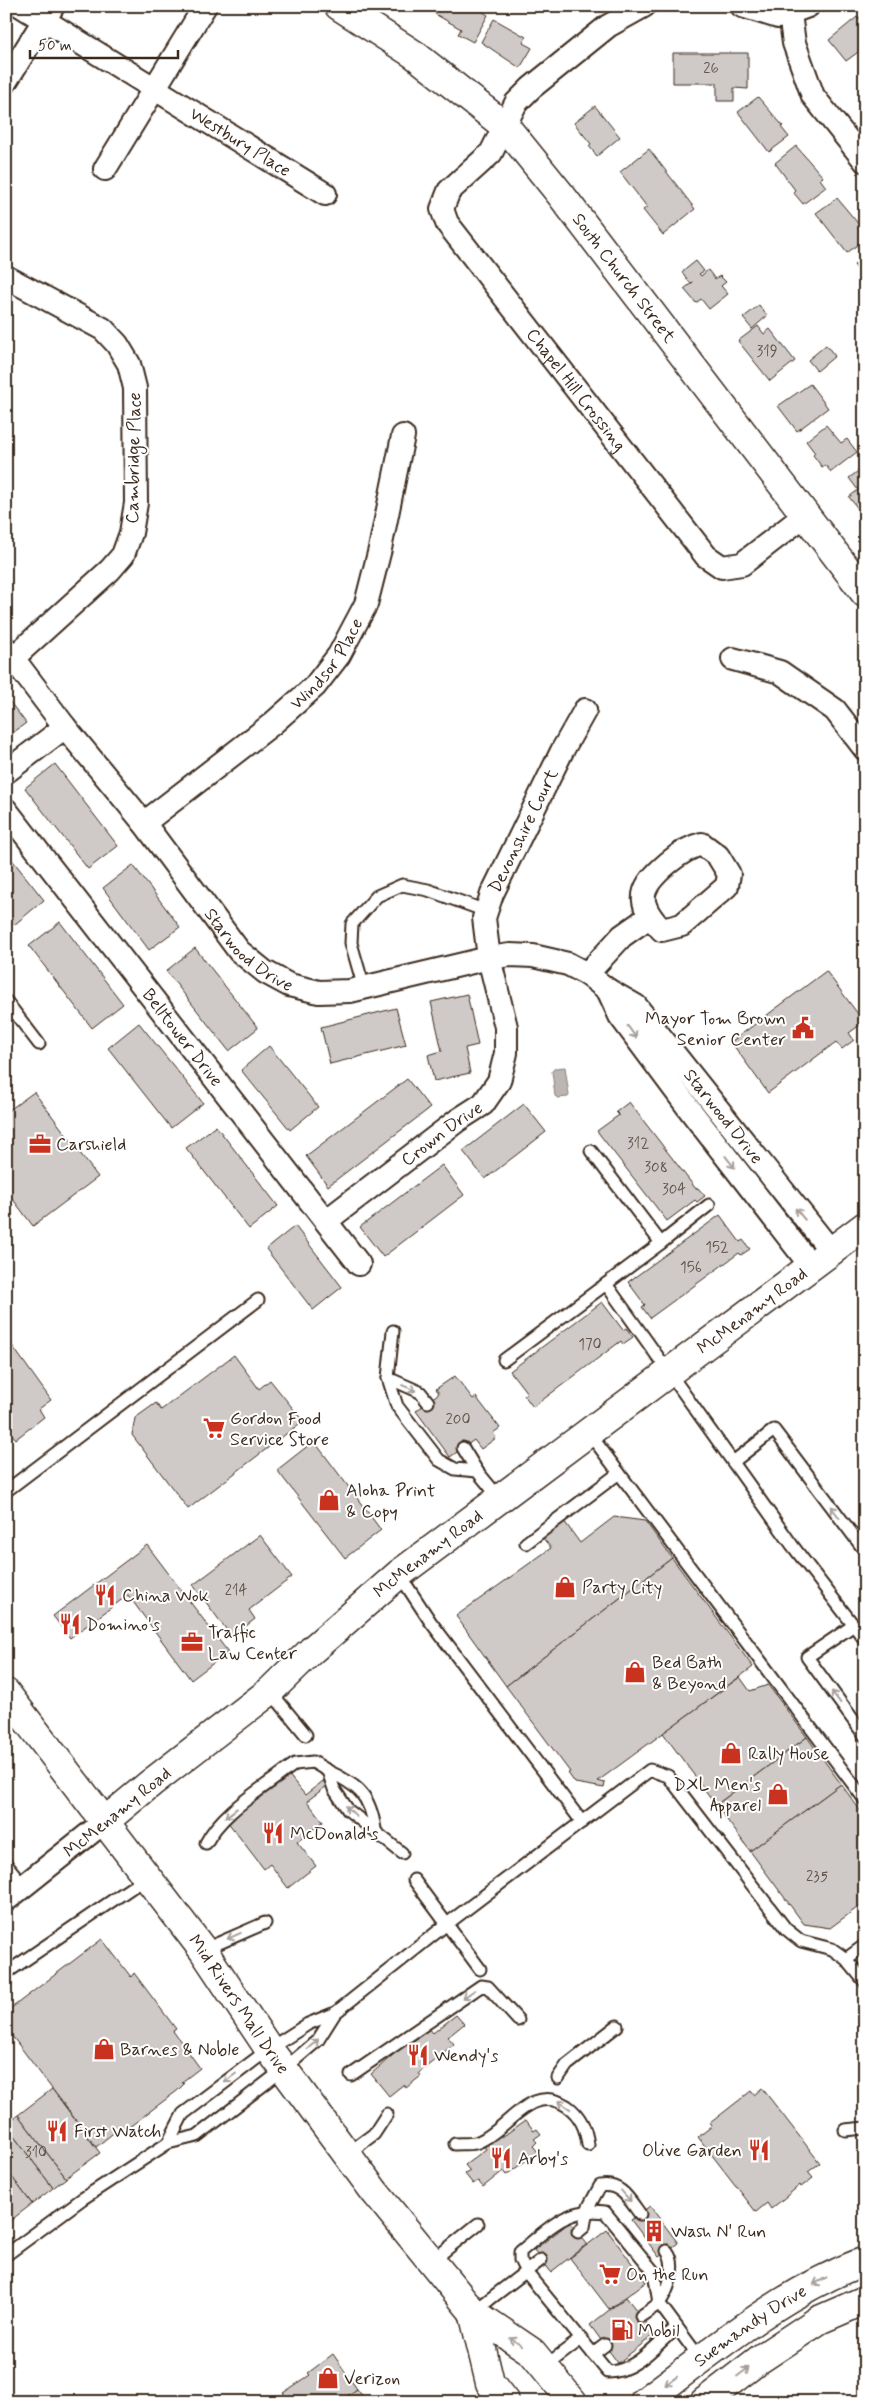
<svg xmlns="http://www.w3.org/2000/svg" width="871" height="2408" viewBox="0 0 871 2408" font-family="Mynerve,sans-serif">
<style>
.water{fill:#bcb6b3;stroke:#887e77}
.building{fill:#cfcac7;stroke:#3b2a1e}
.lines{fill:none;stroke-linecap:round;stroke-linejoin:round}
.lane-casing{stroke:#3b2a1e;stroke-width:15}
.street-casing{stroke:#3b2a1e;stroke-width:26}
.secondary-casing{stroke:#3b2a1e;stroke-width:31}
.primary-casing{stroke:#3b2a1e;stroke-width:31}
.lane{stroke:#fff;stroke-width:11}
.street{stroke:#fff;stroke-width:22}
.secondary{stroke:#fff;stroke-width:28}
.primary{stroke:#fff;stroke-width:28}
.oneway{stroke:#a79f9a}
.labels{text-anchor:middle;stroke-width:4;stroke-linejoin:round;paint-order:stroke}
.number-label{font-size:15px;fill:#605248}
.street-label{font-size:18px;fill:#3b2a1e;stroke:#fff}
.poi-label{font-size:18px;fill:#3b2a1e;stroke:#fff;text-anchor:start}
</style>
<rect width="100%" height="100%" fill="#fff"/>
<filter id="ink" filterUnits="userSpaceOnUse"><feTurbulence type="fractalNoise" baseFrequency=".02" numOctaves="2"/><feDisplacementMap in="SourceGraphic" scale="10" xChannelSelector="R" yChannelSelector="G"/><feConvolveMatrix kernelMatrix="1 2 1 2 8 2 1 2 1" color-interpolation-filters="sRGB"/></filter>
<g filter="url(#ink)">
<path class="water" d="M565,1067L569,1095L568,1097L558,1098L555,1096L552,1071L555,1068Z"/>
<g class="building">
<path d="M439,6H474L488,15L473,42L458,34L461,29L435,14Z"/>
<path d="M865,14V47L846,61L829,40L857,17L858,19Z"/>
<path d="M494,19L526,37L523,43L532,48L520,68L481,42Z"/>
<path d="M673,53H748V89L734,88V101H717V83H673Z"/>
<path d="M758,97L783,126L781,127L789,137L769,152L738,112Z"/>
<path d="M595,106L620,137L597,156L589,146L591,144L574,123Z"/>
<path d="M796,146L823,177L820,179L826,187L803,204L793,192L795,190L775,163Z"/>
<path d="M649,149L695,209L663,235L643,210L647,207L620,172Z"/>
<path d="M837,198L861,227L859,228L865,235V239L847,253L816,213Z"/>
<path d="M865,257V278L854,265Z"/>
<path d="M696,261L704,271L699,274L701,276L708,270L715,279L720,276L726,282L721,286L728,294L709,309L701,299L696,303L684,289L693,282L690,283L682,272Z"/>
<path d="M759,305L767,316L752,329L743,318Z"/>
<path d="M758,326L764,334L770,329L795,361L770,381L738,341Z"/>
<path d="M826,345L835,356L817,371L808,360Z"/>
<path d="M810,384L828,408L797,431L778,406Z"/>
<path d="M826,425L841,443L847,439L857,452L831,472L825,465L822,467L813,455L815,453L806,441Z"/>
<path d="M865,466V528L857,518L862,514L849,497L858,490L849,478Z"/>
<path d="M6,697L26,723L6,738Z"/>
<path d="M55,764L118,846L88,869L25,788Z"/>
<path d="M6,852L44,900L14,925L6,915Z"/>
<path d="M133,865L180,927L149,950L103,888Z"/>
<path d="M60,922L123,1004L92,1028L29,946Z"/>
<path d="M195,948L258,1028L229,1051L166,971Z"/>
<path d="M826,971L864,1022L849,1033L854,1040L842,1049L836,1042L768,1093L731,1042Z"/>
<path d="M467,994L478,1045L465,1048L470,1073L434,1081L428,1055L442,1051L431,1002Z"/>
<path d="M396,1008L406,1045L330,1064L321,1027Z"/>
<path d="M139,1023L203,1103L171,1128L108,1048Z"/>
<path d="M269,1046L318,1107L290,1130L241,1070Z"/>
<path d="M407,1079L430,1108L328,1186L306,1156Z"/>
<path d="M34,1092L98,1177L33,1226L6,1190V1108L8,1111Z"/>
<path d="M629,1102L696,1189L698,1188L705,1196L697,1202L695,1200L667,1221L597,1131L619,1115L616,1112Z"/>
<path d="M524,1104L546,1132L485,1179L463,1151Z"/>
<path d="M216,1126L278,1206L249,1229L186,1148Z"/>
<path d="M442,1165L464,1195L383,1257L360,1227Z"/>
<path d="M720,1215L740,1242L743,1240L750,1249L741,1255L739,1253L650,1318L642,1307L645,1305L628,1282Z"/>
<path d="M295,1226L342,1287L313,1310L266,1249Z"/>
<path d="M602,1302L623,1330L626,1328L633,1337L623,1344L621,1341L533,1407L524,1395L527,1393L510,1371Z"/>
<path d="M11,1344L51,1400L39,1409L44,1417L16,1439L9,1431L6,1433V1347Z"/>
<path d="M234,1355L259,1389L270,1380L303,1421L188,1509L132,1435L135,1418L156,1403L161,1410Z"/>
<path d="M455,1376L473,1399L476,1397L500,1428L493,1433L496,1438L481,1449L474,1440L450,1457L416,1411L439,1393L436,1389Z"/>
<path d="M314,1441L381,1530L345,1558L277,1470Z"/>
<path d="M614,1517L645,1521L672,1558L506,1686L456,1616L551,1548L542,1537L564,1521L580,1543Z"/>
<path d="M260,1535L292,1577L249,1610L255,1619L232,1637L193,1585Z"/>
<path d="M147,1545L228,1652L191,1680L128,1595L70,1638L53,1616Z"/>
<path d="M672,1558L753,1667L598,1781L605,1783L604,1788L575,1783L568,1773L570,1772L506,1686Z"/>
<path d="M740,1677L750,1691L768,1685L807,1737L716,1805L663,1733Z"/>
<path d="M807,1737L841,1784L750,1851L716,1805Z"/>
<path d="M288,1774L305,1795L323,1781L327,1786L307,1801L323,1822L297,1842L316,1866L288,1888L270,1864L264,1869L227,1821Z"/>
<path d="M841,1784L865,1817V1902L830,1928L804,1924L750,1851Z"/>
<path d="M102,1939L131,1977L134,1973L176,2029L173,2031L200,2068L182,2082L184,2084L177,2091L153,2109L128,2128L126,2127L119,2133L117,2130L96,2147L6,2028V2012Z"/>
<path d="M456,2015L464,2024L448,2037L454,2044L419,2073L421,2076L406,2088L404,2084L389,2096L371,2074L409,2041L411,2043L424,2033L422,2031L428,2027L433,2033Z"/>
<path d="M762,2088L820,2163L808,2172L813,2178L801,2187L800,2185L771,2209L767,2203L756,2212L698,2137L712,2126L710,2123L751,2091L754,2095Z"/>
<path d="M52,2089L100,2153L66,2178L18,2115Z"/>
<path d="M18,2115L66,2178L53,2188L6,2126V2124Z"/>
<path d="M526,2120L534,2131L537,2129L541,2134L534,2139L537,2142L533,2146L538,2152L506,2175L503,2171L483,2187L478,2181L473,2184L465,2174L470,2171L465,2165L486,2149L482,2144L499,2133L502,2137Z"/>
<path d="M6,2126L53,2188L32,2204L6,2169Z"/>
<path d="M6,2169L32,2204L6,2224Z"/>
<path d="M650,2206L678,2243L659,2257L631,2220Z"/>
<path d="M570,2222L587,2244L551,2272L534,2250Z"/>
<path d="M607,2230L646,2282L609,2309L570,2258Z"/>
<path d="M626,2297L655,2334L618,2363L590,2325Z"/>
<path d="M333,2354L357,2389L339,2402H290L283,2393L310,2375L308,2373Z"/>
<path d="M357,2389L367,2402H339Z"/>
</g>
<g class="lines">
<g class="lane-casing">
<g id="lane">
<path d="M364,988L351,943L352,924L377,896L402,885L428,890L486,911"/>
<path d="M6,1001L39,1044"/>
<path d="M591,1151L661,1243"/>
<path d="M606,1284L792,1545L865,1640"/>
<path d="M393,1331L388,1378L397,1406L439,1460L455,1469L477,1471L501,1500"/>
<path d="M504,1360L661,1243L709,1205"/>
<path d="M388,1378L420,1392L428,1402"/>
<path d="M589,1433L865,1800"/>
<path d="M463,1448L477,1471"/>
<path d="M733,1462L774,1430L865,1551"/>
<path d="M6,1491L258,1300"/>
<path d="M526,1543L619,1473"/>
<path d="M399,1574L430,1621L582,1822"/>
<path d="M854,1625L807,1657L865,1736"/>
<path d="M270,1691L306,1735"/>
<path d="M328,1771C358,1785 370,1795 375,1829"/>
<path d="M206,1843C222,1812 258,1792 285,1771L295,1764L313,1762L328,1771L334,1789L348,1810L402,1853"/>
<path d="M6,1864L24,1886"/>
<path d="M414,1880L480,1969"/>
<path d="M203,1950L265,1923"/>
<path d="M846,1959L865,1945"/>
<path d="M6,1973L147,1877"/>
<path d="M351,2075L481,1986L488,1987L518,2020"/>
<path d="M558,2078L567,2065L617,2026"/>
<path d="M845,2130L865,2128"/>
<path d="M168,2143L183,2114L269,2049L308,2024L335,2013L447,1924L650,1770L668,1776L786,1929L801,1941L832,1949L846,1959L865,1982"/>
<path d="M455,2144C462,2143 472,2145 478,2142C508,2130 531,2082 567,2106C581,2116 586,2129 588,2145"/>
<path d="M347,2154L374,2134L387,2114"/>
<path d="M578,2232L584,2227L587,2210L600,2186C620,2182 629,2199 640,2214"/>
<path d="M6,2255L82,2199L168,2143L197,2136L284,2069L318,2040L335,2013"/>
<path d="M432,2261L478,2224"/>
<path d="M473,2312L541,2260"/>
<path d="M641,2316C647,2312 653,2308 658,2304C669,2292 677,2264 667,2251"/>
<path d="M677,2327C657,2344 635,2372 608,2372L526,2272L520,2260V2252C548,2229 566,2207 605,2212L654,2272L659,2303L701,2360"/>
<path d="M593,2354L605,2345"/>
<path d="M544,2367L581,2339"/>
</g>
</g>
<g class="street-casing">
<g id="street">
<path id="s1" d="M21,6L325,194"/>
<path id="s2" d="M644,6L608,26L531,88L516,103L491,153L449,191L442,209L447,223L706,556L722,567L742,564L805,515"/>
<path d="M742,6L778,17L808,6"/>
<path d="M790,14L794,43L813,96L865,161"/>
<path d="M6,81L53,6"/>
<path d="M105,169L205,6"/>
<path d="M6,277L103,329L117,344L129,364L135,388L136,503L131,533L123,555L110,570L13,658"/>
<path id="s3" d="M6,649L65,727L144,823L239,951L265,972L289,985L319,992L350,991L489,958L510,955L533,956L568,964L587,974L608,990L636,1006L831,1251"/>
<path d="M733,659L780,672L835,710L865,749"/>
<path d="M6,772L65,727"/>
<path id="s4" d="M6,810L359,1264"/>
<path id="s5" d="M144,823L272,724L315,686L339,655L366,604L380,549L403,436"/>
<path d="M702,844L718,856L729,874L727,886L682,925L662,930C634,901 640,887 668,863C679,854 689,847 702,844Z"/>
<path d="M587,974L622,936L649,917"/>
<path d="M608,990L620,1016L693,1114L811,1266"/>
<path id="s6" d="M326,1221L458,1120L483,1104L499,1081L506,1053V1027L489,958L484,918L492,894L562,751L585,710"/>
<path d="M6,1900L104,1822"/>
</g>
</g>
<g class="secondary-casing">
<g id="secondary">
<path id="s7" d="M339,6L415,55L506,127L561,195L865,593"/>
<path id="s8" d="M104,1822L151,1783L270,1691L312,1650L399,1574L865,1226"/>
<path id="s9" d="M644,2402C714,2350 782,2292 865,2261"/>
<path d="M704,2402L760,2359L819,2320L865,2300"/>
</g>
</g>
<g class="primary-casing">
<g id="primary">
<path id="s10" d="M6,1693L203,1950L269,2049L374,2191L473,2312L532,2352L573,2402"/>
<path d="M473,2312L490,2383L505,2402"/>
</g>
</g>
<use href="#lane" class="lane"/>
<use href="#street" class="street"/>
<use href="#secondary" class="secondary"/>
<use href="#primary" class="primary"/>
</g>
<defs><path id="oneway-shaft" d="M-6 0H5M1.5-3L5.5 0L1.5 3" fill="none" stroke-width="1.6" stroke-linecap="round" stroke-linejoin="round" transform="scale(1.25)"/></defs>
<g class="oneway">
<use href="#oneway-shaft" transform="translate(632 1032) rotate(54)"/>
<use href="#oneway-shaft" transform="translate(730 1162) rotate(52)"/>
<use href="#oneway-shaft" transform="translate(800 1214) rotate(-130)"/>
<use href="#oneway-shaft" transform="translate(409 1388) rotate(23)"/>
<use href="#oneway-shaft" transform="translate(835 1512) rotate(-127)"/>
<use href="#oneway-shaft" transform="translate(836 1697) rotate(-126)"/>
<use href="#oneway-shaft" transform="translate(351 1811) rotate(-137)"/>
<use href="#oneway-shaft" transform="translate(231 1813) rotate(142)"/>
<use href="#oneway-shaft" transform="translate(234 1936) rotate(156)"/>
<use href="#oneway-shaft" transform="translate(469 1994) rotate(146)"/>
<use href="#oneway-shaft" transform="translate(313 2044) rotate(-42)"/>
<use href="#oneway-shaft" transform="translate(230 2078) rotate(143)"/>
<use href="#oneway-shaft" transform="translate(564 2105) rotate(-146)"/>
<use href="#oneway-shaft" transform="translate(626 2196) rotate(48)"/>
<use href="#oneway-shaft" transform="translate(820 2281) rotate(152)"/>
<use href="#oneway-shaft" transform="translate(516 2342) rotate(-146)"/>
<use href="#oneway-shaft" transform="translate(743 2372) rotate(-37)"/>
<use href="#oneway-shaft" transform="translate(671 2381) rotate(144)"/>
</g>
</g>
<defs>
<g id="civic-bare" transform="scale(1.725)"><path d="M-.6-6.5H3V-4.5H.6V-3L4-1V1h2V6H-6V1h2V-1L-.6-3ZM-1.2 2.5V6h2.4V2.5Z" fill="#c8321e" stroke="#fff" stroke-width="2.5" paint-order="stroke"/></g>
<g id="office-bare" transform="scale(1.725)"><path d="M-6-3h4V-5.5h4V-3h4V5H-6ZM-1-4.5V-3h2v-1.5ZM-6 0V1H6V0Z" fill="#c8321e" stroke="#fff" stroke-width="2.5" paint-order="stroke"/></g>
<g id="supermarket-bare" transform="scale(1.725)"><path d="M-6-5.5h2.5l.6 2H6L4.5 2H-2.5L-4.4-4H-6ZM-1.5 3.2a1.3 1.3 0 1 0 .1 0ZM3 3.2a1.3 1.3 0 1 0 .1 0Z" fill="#c8321e" stroke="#fff" stroke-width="2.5" paint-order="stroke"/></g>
<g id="shop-bare" transform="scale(1.725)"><path d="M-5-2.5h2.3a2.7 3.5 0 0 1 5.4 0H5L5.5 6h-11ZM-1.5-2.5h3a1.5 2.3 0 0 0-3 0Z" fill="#c8321e" stroke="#fff" stroke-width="2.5" paint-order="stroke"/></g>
<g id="restaurant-bare" transform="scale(1.725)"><path d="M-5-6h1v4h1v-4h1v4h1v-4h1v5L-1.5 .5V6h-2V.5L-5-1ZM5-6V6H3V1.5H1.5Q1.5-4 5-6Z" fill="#c8321e" stroke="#fff" stroke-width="2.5" paint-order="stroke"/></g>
<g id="building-bare" transform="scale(1.725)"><path d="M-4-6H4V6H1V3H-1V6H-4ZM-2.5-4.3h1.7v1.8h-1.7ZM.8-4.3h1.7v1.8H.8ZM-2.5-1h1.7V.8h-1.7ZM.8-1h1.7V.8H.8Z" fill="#c8321e" stroke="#fff" stroke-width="2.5" paint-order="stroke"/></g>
<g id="fuel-bare" transform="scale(1.725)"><path d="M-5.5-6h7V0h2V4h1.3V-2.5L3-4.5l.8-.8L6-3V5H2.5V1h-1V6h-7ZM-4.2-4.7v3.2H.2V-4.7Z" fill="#c8321e" stroke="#fff" stroke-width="2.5" paint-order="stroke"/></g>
</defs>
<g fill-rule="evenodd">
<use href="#civic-bare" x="803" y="1028"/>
<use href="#office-bare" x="40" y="1144"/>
<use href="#supermarket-bare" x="214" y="1428"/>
<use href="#shop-bare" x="329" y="1500"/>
<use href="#shop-bare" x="565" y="1587"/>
<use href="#restaurant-bare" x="105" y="1595"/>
<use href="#restaurant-bare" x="70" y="1624"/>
<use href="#office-bare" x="192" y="1642"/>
<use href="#shop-bare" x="635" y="1672"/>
<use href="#shop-bare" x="731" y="1753"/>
<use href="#shop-bare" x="778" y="1794"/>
<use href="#restaurant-bare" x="273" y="1833"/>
<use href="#shop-bare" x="104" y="2049"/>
<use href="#restaurant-bare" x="418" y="2055"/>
<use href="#restaurant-bare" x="57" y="2131"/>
<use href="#restaurant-bare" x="759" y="2150"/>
<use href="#restaurant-bare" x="501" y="2158"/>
<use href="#building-bare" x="654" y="2231"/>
<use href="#supermarket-bare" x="610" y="2274"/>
<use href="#fuel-bare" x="622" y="2330"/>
<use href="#shop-bare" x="328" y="2378"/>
</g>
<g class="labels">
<g class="number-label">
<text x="711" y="73">26</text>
<text x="767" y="356">319</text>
<text x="638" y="1148">312</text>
<text x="656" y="1172">308</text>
<text x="674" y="1194">304</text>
<text x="717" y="1252">152</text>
<text x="691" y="1272">156</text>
<text x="590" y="1349">170</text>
<text x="458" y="1424">200</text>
<text x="236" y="1595">214</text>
<text x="817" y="1881">235</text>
<text x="36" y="2157">310</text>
</g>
<g class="street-label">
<text dy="6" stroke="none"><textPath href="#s1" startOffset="258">Westbury Place</textPath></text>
<text dy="6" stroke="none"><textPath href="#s7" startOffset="398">South Church Street</textPath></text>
<text dy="6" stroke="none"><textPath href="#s2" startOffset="519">Chapel Hill Crossing</textPath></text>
<text transform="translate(133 458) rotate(-89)" y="6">Cambridge Place</text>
<text dy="6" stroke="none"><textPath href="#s5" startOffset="244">Windsor Place</textPath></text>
<text dy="6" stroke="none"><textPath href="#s6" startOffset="486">Devonshire Court</textPath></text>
<text dy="6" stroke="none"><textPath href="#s3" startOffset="388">Starwood Drive</textPath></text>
<text dy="6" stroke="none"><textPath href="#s4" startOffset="288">Belltower Drive</textPath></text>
<text dy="6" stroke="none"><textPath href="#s3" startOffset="948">Starwood Drive</textPath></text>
<text dy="6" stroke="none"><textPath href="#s6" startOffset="145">Crown Drive</textPath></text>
<text dy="6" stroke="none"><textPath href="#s8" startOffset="826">McMenamy Road</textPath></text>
<text dy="6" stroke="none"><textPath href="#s8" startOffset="421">McMenamy Road</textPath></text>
<text transform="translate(117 1812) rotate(-39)" y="6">McMenamy Road</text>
<text dy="6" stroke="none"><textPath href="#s10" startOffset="389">Mid Rivers Mall Drive</textPath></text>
<text dy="6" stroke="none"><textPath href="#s9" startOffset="131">Suemandy Drive</textPath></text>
</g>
<g class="poi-label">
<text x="786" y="1024" text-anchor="end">Mayor Tom Brown<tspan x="786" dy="21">Senior Center</tspan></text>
<text x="56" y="1150">Carshield</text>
<text x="230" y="1424">Gordon Food<tspan x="230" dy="21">Service Store</tspan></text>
<text x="346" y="1496">Aloha Print<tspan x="346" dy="21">&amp; Copy</tspan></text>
<text x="582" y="1593">Party City</text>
<text x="122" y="1601">China Wok</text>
<text x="86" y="1630">Domino's</text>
<text x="208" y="1638">Traffic<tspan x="208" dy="21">Law Center</tspan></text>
<text x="652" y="1668">Bed Bath<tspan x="652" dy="21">&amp; Beyond</tspan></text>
<text x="748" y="1759">Rally House</text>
<text x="761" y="1790" text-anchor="end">DXL Men's<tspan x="761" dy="21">Apparel</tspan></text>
<text x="290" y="1839">McDonald's</text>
<text x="120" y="2055">Barnes &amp; Noble</text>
<text x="434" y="2061">Wendy's</text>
<text x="74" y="2137">First Watch</text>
<text x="742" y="2156" text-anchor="end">Olive Garden</text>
<text x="518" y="2164">Arby's</text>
<text x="671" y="2237">Wash N' Run</text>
<text x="626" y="2280">On the Run</text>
<text x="638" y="2336">Mobil</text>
<text x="344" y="2384">Verizon</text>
</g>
</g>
<rect width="871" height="2408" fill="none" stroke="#fff" stroke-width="25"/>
<rect x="12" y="12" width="846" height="2383" fill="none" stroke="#3b2a1e" stroke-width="2" filter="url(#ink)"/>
<path d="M30 50v8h148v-8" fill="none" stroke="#3b2a1e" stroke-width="2.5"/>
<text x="38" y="50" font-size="15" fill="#3b2a1e" stroke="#ffffff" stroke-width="4" paint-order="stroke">50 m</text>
</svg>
